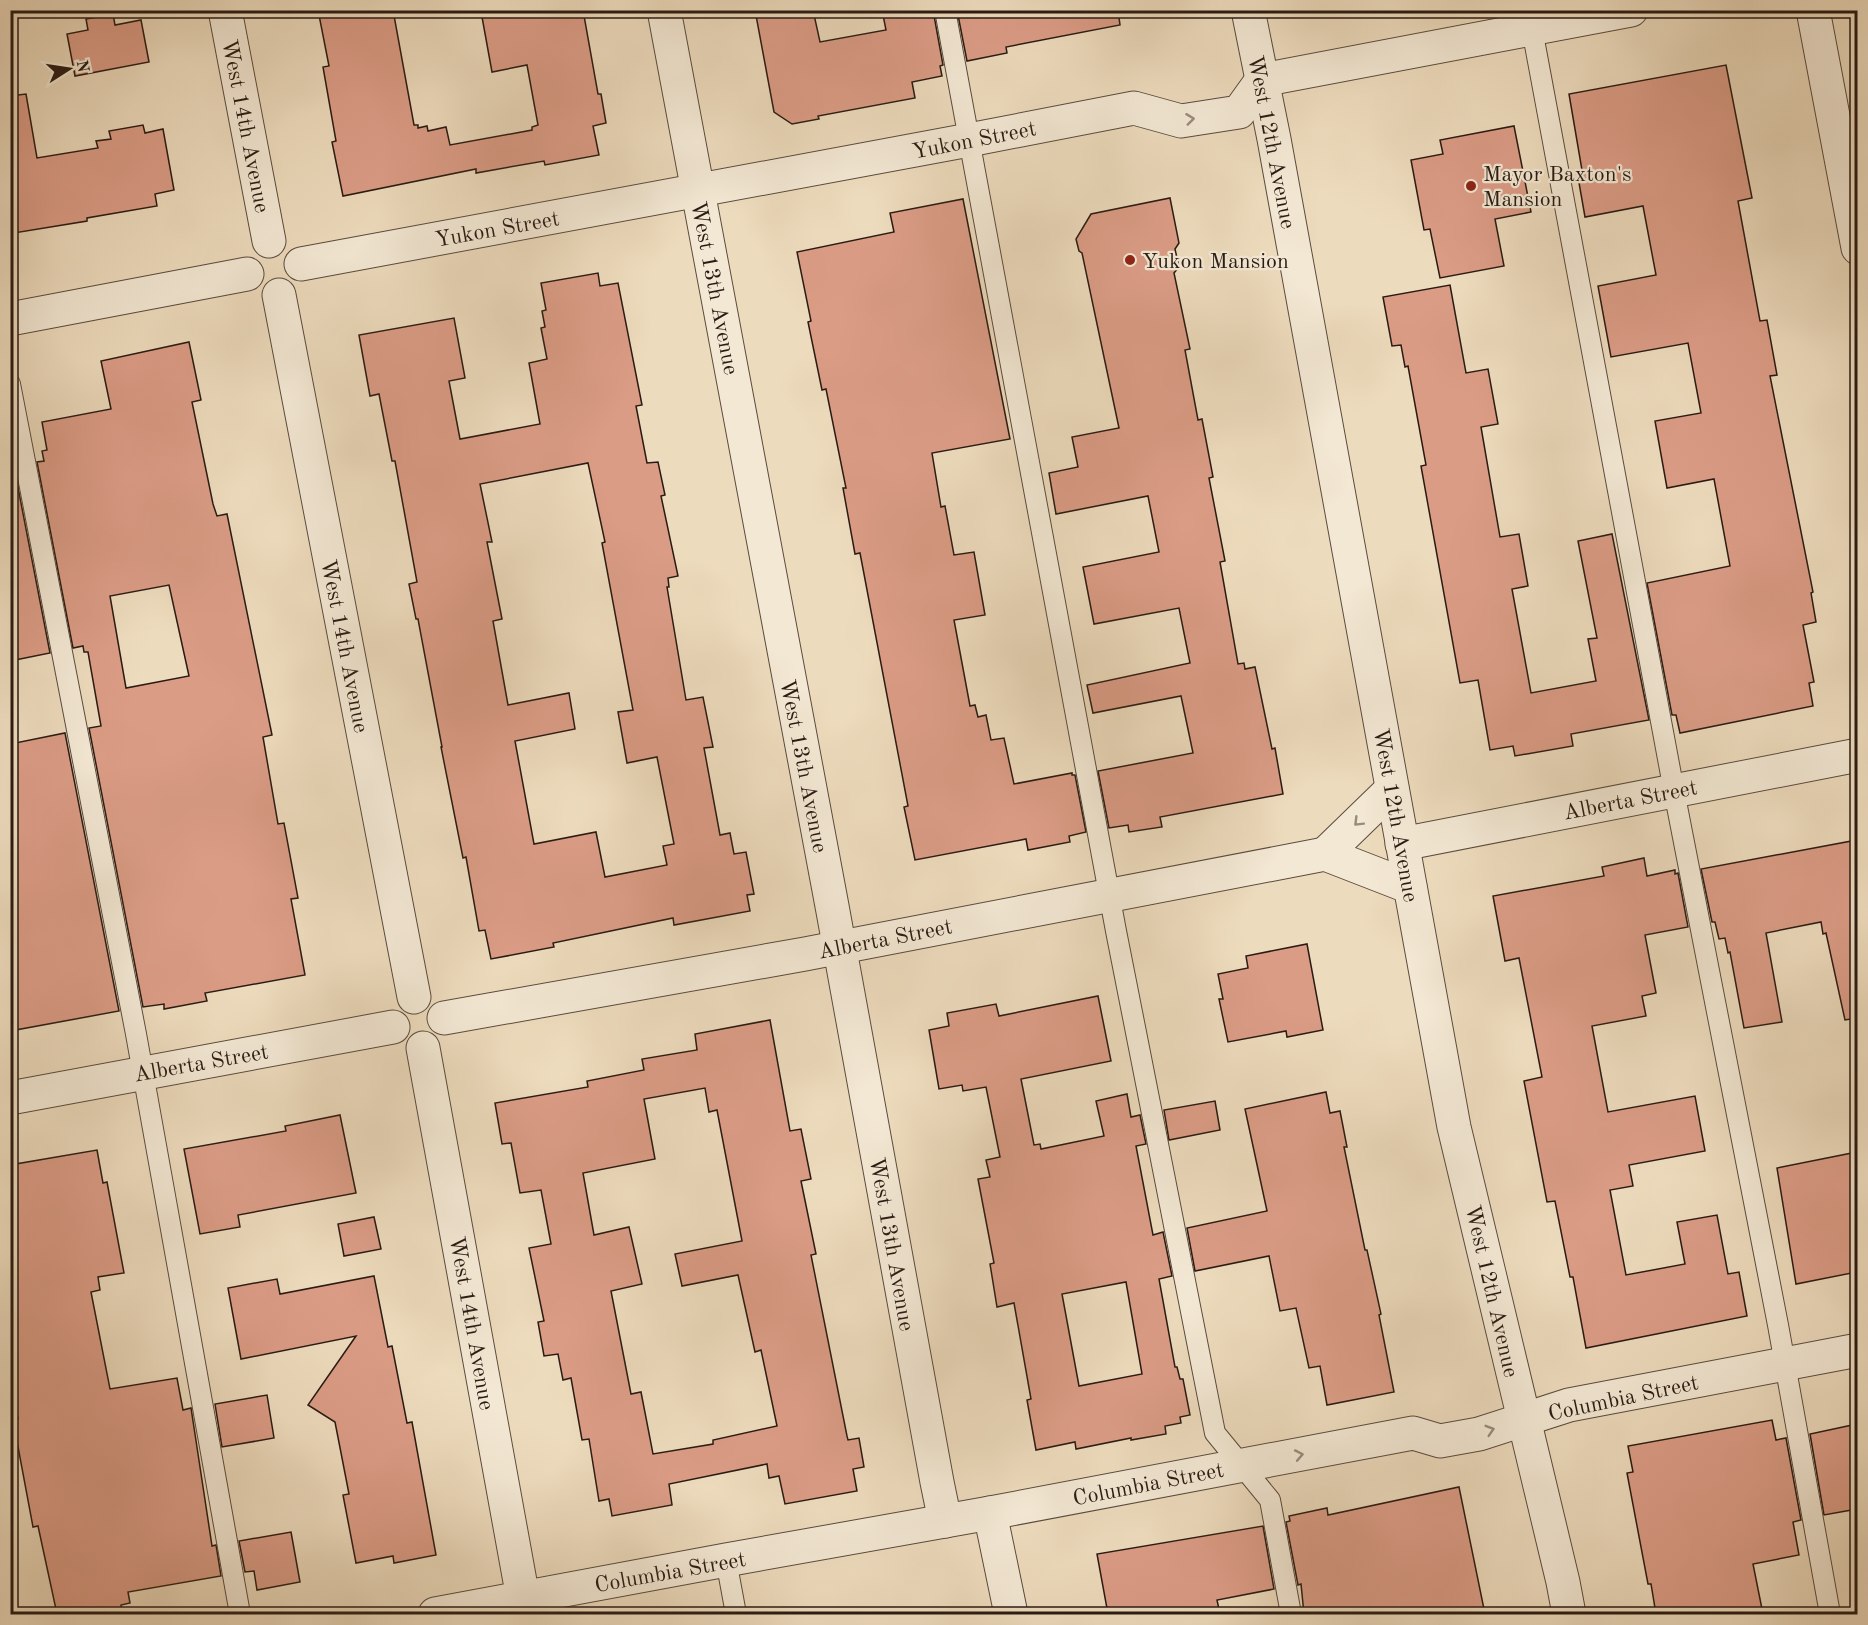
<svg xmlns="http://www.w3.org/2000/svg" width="1868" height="1625" viewBox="0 0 1868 1625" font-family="'Old Standard TT',serif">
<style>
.building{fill:#db9c86;stroke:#291b13;stroke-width:1.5;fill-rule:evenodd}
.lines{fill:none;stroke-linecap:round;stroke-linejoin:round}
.service-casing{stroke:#5a4b3e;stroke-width:22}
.minor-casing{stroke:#5a4b3e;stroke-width:35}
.tertiary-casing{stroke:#5a4b3e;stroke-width:35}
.service{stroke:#f3e8d4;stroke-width:20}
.minor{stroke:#f3e8d4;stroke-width:33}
.tertiary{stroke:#f3e8d4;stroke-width:33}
.oneway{stroke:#988c7d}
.poi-dot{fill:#8f2418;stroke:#f3e8d4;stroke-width:2}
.labels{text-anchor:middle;stroke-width:4.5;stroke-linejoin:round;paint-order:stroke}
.street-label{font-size:22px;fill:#291b13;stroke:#f3e8d4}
.poi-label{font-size:22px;fill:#291b13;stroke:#f3e8d4;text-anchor:start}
</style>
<rect width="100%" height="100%" fill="#eddbbd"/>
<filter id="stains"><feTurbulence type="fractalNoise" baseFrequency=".00333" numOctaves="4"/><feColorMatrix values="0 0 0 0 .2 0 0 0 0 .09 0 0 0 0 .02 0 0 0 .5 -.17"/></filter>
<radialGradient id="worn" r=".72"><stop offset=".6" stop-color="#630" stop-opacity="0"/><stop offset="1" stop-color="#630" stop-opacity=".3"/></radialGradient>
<g class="building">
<path d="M318,10H393L414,125H418V128L427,126L428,131L446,127L450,145L532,130V127L538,125L527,65L492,72L482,17L520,10H583L598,94H601L606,123L593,126L599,155L545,165L544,161L476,173V169L343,196L332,142L336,141L323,67L329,66Z"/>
<path d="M755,10H813L820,42L886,30L882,10H933L943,65L940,66L942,76L912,82L915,98L818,116L819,119L792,124L774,112Z"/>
<path d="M957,10H1118L1120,25L1006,47L1007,53L967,61Z"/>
<path d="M113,14L115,25L141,20L149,62L75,76L67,34L88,30L86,19Z"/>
<path d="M1726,65L1752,198L1738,201L1760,321L1767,320L1777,375L1770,376L1813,592L1811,593L1816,622L1803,625L1814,682L1809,683L1813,706L1680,733L1676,715H1672L1647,583L1730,566L1714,479L1667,488L1655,421L1701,413L1688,343L1611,357L1598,286L1656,275L1643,206L1585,217L1578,177L1583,176L1569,94Z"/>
<path d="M26,94L37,158L98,148L96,141L111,139L109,131L143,125L145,133L163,129L174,190L155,194L157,206L87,218V221L14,233L10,212V96Z"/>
<path d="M1514,126L1531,212L1495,219L1504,266L1440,278L1430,229L1424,230L1411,160L1443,154L1440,140Z"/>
<path d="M1170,198L1179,243L1175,249L1179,267L1174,273L1190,349L1185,350L1198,420L1202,419L1213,477L1209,478L1225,561L1220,562L1238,664L1244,663L1245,669L1255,667L1272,749L1275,748L1283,794L1160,817L1162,827L1129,832L1128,825L1109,828L1098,771L1193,753L1181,696L1093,713L1087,685L1190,663L1179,608L1094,624L1083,567L1159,552L1148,496L1056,514L1049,473L1078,467L1072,437L1119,428L1082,253L1079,251L1076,239L1091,214Z"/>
<path d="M963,199L1010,439L932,453L941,507L945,506L954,555L974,552L985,615L954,620L970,706L975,705L978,717L986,715L991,740L1004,738L1014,784L1072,773V775H1075L1086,832L1069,836L1070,842L1028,850L1026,839L915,860L904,807L908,806L860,553L855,554L843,488H846L826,389L822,390L808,322L811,321L797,252L894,232L890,213Z"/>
<path d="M598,273L600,286L618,283L642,405L636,406L647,463L658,462L665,495L661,496L678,576L668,578L669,587H667L686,700L703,697L713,747L704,748L720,835L730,833L734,854L746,852L754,894L747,895L750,911L674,925L673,918L553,943L554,947L491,959L485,930L479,931L466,857L463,858L441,747H442L418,619H416L409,584L417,582L395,461H392L379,394L370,396L359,335L454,318L465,378L449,381L460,439L540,424L529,363L547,359L541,328L545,327L542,311L546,310L541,283ZM588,463L605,542L602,543L633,710L618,712L627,763L657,757L674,844L663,846L667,865L605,877L596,832L534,844L515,741L575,729L569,693L508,705L493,621L502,619L487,542H492L480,484Z"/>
<path d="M1450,285L1466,373L1488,369L1498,424L1481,427L1500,537L1519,534L1528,586L1512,589L1531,693L1596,681L1588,639L1597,638L1578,541L1612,534L1649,720L1571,734L1573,746L1515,756L1513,746L1490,750L1478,680L1460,683L1421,466L1426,465L1408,366L1405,367L1401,345L1392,346L1383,297Z"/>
<path d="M189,342L201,400L192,402L213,504L217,516L227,514L272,735L263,737L278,824L284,823L298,898L291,899L305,975L205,993L207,1001L164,1009V1004L143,1007L89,728L101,726L88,652H84L83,646L73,648L37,462L44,461L42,451L47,450L42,422L111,409L101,361ZM169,585L189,676L126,688L110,596Z"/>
<path d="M14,467L50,653L10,661V468Z"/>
<path d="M65,733L119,1011L10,1031V744Z"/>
<path d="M1857,840V1018L1845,1020L1826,933L1823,934L1821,922L1766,933L1782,1022L1744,1028L1730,952L1728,953L1725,938L1719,939L1715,922H1712L1701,869Z"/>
<path d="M1644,858L1647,876L1675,870V874L1678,873L1688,927L1645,935L1656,993L1642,996L1646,1016L1592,1026L1608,1112L1695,1096L1705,1151L1629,1165L1633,1186L1610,1190L1626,1275L1685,1264L1677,1222L1717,1215L1728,1274L1739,1272L1747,1316L1586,1348L1573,1277H1570L1555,1201L1547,1202L1524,1081L1542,1077L1519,958L1505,961L1493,896L1604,876L1602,867Z"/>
<path d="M1307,944L1323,1030L1287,1037L1286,1031L1228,1042L1219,999H1223L1218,974L1248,968L1246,956Z"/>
<path d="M1098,996L1111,1061L1021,1079L1034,1145L1040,1144L1041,1149L1104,1136L1096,1101L1127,1094L1131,1117L1140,1115L1146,1144L1136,1146L1153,1235L1163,1232L1172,1276L1159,1279L1175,1367H1177L1180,1379H1183L1190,1415L1180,1417L1181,1423L1165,1426L1166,1434L1131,1440V1438L1076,1449L1075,1442L1036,1450L1027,1400L1031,1399L1014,1303L997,1307L990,1264L994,1263L978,1179L990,1177L986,1160L1000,1157L986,1087L963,1091L962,1085L939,1089L929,1030L949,1026L947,1013L996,1004L999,1016ZM1126,1282L1142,1374L1079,1386L1062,1294Z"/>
<path d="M770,1020L790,1131L801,1129L811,1179L801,1181L816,1254L811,1255L847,1436L848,1440L859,1438L864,1467L853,1469L857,1491L785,1504L779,1476L769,1478L767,1464L669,1484L672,1505L612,1516L609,1499L599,1501L589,1439L582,1440L571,1378L563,1380L558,1354L544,1356L538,1322L544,1321L529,1248L551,1244L541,1190L520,1193L511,1143L502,1144L495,1103L588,1087L587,1081L644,1070L642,1059L697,1050L695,1034ZM705,1088L709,1112L717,1110L742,1241L675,1254L682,1286L738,1275L755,1352L761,1350L777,1426L713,1440V1444L653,1454L641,1392L631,1394L611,1291L642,1284L629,1227L594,1235L583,1173L655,1159L644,1099Z"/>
<path d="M1326,1092L1330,1113L1340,1111L1347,1147H1344L1365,1250H1367L1381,1314L1379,1315L1394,1392L1327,1405L1320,1366L1309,1368L1296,1308L1280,1311L1269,1256L1195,1271L1187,1228L1267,1211L1245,1109Z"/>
<path d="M1215,1101L1220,1130L1169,1140L1164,1110Z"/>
<path d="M340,1115L356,1193L238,1215L240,1227L200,1234L184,1149L286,1131L285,1126Z"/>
<path d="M97,1150L103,1183L107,1182L124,1273L98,1277L100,1290L91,1292L110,1389L177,1378L183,1410L191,1408L212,1546L216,1545L221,1576L128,1592L130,1603L121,1605L122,1614H57L38,1526L33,1527L13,1420L18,1419L10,1382V1165Z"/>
<path d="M1857,1152V1272L1796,1284L1777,1168Z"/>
<path d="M374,1217L381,1249L344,1256L338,1224Z"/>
<path d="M374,1276L388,1347L392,1346L407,1423L412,1422L436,1555L394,1563L393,1556L356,1563L343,1495L349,1494L335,1422L308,1405L356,1336L241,1359L228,1288L277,1279L280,1294Z"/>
<path d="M267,1395L274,1438L222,1447L215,1404Z"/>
<path d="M1772,1420L1776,1440L1786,1438L1801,1520L1793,1522L1799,1555L1753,1564L1763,1614H1656L1651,1584H1648L1627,1473L1633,1472L1628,1446Z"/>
<path d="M1857,1424V1509L1824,1515L1810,1434Z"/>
<path d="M1459,1487L1485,1614H1304L1301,1584L1298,1585L1286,1522L1290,1521L1289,1516L1327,1508L1328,1515Z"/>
<path d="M1263,1526L1274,1589L1217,1600L1220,1614H1108L1097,1554Z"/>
<path d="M291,1532L300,1582L257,1590L254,1571L245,1572L239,1541Z"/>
</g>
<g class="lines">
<g class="service-casing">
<g id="service">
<path d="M945,10L1116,931L1215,1433L1270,1500L1291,1614"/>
<path d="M1532,29L1674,791L1778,1325L1830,1614"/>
<path d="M10,384L136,1034L240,1614"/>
<path d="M726,1560L736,1614"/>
</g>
</g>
<g class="minor-casing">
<g id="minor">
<path d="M225,10L269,241"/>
<path d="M664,10L832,906L937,1482L945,1521"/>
<path d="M1813,10L1858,248"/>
<path d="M301,264L969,140L1134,108L1181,121L1239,112L1262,80"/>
<path d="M279,295L414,997"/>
<path d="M10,319L247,274"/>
<path d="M1402,844L1858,755"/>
<path d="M1325,854L1392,789"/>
<path d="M444,1018L805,954L1325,854L1410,887"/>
<path d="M423,1048L523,1598"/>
<path d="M10,1098L393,1027"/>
<path d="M990,1513L1011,1614"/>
<path d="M435,1614L726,1560L990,1513L1413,1433L1440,1441L1479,1434L1569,1405L1858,1350"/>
</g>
</g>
<g class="tertiary-casing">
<g id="tertiary">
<path d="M1248,10L1274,139L1454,1127L1563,1582L1569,1614"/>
<path d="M1262,80L1631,10"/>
</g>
</g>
<use href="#service" class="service"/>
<use href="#minor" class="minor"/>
<use href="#tertiary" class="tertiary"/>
</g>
<defs><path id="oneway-chevron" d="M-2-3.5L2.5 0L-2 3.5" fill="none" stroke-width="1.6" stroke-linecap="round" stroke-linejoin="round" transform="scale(1.5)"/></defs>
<g class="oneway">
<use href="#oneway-chevron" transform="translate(1190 119) rotate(-7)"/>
<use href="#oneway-chevron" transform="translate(1358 822) rotate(135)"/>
<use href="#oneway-chevron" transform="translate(1490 1430) rotate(-17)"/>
<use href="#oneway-chevron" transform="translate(1299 1455) rotate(-11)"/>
</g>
<g class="poi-dot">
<circle cx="1471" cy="186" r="6"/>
<circle cx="1130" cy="260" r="6"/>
</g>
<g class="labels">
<g class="street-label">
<text transform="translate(247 126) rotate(79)" y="8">West 14th Avenue</text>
<text transform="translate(974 139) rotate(-11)" y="8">Yukon Street</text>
<text transform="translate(1273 142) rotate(79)" y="8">West 12th Avenue</text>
<text transform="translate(497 228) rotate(-10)" y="8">Yukon Street</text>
<text transform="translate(716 288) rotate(79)" y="8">West 13th Avenue</text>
<text transform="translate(346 646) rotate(79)" y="8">West 14th Avenue</text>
<text transform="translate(805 766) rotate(79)" y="8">West 13th Avenue</text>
<text transform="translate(1630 799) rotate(-11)" y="8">Alberta Street</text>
<text transform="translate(1397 815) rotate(80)" y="8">West 12th Avenue</text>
<text transform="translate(885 938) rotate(-11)" y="8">Alberta Street</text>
<text transform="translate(201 1062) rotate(-10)" y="8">Alberta Street</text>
<text transform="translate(893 1244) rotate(80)" y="8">West 13th Avenue</text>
<text transform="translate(1493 1291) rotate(77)" y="8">West 12th Avenue</text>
<text transform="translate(473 1323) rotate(80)" y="8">West 14th Avenue</text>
<text transform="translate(1623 1397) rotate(-12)" y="8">Columbia Street</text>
<text transform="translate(1148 1483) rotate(-11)" y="8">Columbia Street</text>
<text transform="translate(670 1571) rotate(-10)" y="8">Columbia Street</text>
</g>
<g class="poi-label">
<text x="1483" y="181">Mayor Baxton's<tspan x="1483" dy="25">Mansion</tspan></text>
<text x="1142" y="268">Yukon Mansion</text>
</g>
</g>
<rect width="1868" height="1625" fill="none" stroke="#eddbbd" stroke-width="36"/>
<rect x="12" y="12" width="1844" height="1601" fill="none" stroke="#291b13" stroke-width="3"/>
<rect x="18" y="18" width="1832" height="1589" fill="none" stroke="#291b13" stroke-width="1.5"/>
<g transform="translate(69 69) rotate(78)" stroke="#f3e8d4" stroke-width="4.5" paint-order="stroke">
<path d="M0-4.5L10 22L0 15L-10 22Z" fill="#291b13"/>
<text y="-9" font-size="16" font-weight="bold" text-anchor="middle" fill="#291b13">N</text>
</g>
<rect width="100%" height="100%" filter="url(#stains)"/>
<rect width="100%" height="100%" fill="url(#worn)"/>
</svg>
